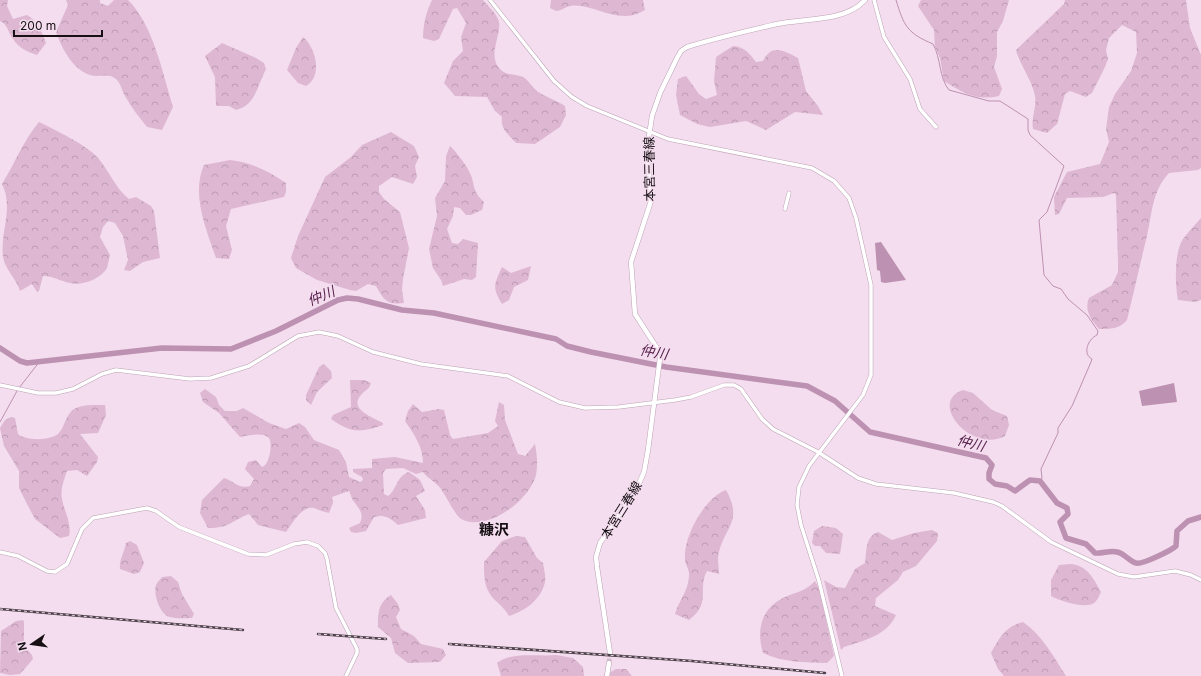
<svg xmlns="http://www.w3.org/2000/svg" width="1201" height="676" viewBox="0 0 1201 676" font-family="Inter,'Noto Sans JP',sans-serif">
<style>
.forest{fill:url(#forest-crowns)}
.water{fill:#bd91b2}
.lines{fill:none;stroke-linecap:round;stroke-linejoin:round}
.stream{stroke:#bd91b2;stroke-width:1}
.river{stroke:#bd91b2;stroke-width:5.5}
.major-tunnel{stroke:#d3becd;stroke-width:4.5;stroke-dasharray:4.5 2;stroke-linecap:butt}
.minor-casing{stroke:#baa4b4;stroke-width:4.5}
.major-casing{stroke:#baa4b4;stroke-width:5.5}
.minor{stroke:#fff;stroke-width:3.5}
.major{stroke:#fff;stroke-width:4.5}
.rail-casing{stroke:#4c4149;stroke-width:2.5}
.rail{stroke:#f4ddee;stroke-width:1;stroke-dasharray:3;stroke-linecap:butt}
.labels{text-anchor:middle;stroke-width:3;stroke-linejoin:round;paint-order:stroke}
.street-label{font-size:13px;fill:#160f14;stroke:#f4ddee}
.water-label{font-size:14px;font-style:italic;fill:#541e4a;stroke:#f4ddee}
.quarter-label{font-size:15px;font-weight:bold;fill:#160f14;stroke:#f4ddee}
</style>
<defs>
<pattern id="forest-crowns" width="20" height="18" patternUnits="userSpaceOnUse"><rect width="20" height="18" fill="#deb7d3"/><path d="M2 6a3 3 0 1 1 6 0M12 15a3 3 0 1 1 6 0" fill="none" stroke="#be9cb4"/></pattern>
</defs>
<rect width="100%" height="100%" fill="#f4ddee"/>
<g class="forest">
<path d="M0,0H8L7,6L13,19L27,15C38,21 42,32 46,43L37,55C27,52 19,48 13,39C8,33 8,24 0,21Z"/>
<path d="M66,0H100V3L108,6L114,0H128C153,24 163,74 173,107L162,130L147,127C139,117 131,107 125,96C122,91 121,84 117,80C109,72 99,78 90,75C73,70 61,47 56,32L68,5Z"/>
<path d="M432,0H483C488,6 495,12 498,19C504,32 486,54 500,69C505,75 513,74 520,76C528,78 530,85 536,90C539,94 558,101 565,106L566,115L560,127L535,144L516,143C508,134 500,129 502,117L495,111L487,97L455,96L444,83L453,61L463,51L461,37L466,23L457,8L453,9L439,39L434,41L423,38C423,25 426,12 432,0Z"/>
<path d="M551,0H643L645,10C618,27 593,2 570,6C565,7 561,11 556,11L550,8Z"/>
<path d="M921,0H1009L1003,21L997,32V56L994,67L1002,89L999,96C976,101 963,93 944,81L940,58L935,47L934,30L918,6Z"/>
<path d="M1065,0H1186L1190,28L1201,55V168L1198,170L1169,173C1152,191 1152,214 1147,236C1140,264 1134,292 1127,320C1120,329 1110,329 1099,329C1091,320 1084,310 1089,298L1112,285L1118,272V263L1116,195L1114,193L1103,197L1067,198L1059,214L1055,215L1054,197L1067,172L1100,164L1109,142L1106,129L1109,107L1115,94L1131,71L1137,53L1136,32L1122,25L1109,38L1106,50L1108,59L1105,67L1092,93L1086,97L1070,91L1065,94L1057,124L1047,133L1033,129C1031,117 1037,107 1035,96C1032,79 1020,66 1016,50L1064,4Z"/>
<path d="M303,37C316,48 323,76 306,86L298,83L287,70L296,48Z"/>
<path d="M222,43L256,58L264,63L266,69C257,86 256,105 236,110L229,106H216L215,77L205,56Z"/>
<path d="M733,46C745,47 749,53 756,62L763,61C772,43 784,51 798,58L806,91L818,106L823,115L795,112L766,130L746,121L710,127L697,124L680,115L676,95L678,79L686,76L699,94L706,99L717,95L714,81L716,57Z"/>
<path d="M39,122C55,130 85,144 97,157C109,170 115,188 129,199L136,197L151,206L154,211L160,258L143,262L130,271L124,270L128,260L123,236L115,223L108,221L103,227L100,237L110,255C109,259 108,264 107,268C101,279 82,286 70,283C60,281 53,276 43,276L39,291L37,292L32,284L20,291C17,279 5,270 3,257C0,231 14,208 2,184C15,163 23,141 39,122Z"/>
<path d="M391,132L414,146L419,157L415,166L417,177L413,184L392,177L379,186V192L384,199L400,212L409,248L403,279L402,290L404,303C386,305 384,300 376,286L368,284L356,291L350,290L317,280L296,268L291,258L298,236L325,177L351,157L362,145Z"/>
<path d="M450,146C454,149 467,166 469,171C476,185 471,190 484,202L482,210L471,215H466L460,208L454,207L453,216L447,229L452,243L458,244L463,239L478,243L476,277L472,280L464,279L443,286L441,280L433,268L429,249L437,216L435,198L445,181L446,156Z"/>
<path d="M230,160C250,162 269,171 286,183V192L284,197L231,209L226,226L232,250L229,259L216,258C206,229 191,194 204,165Z"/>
<path d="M1201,218V300L1195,302L1178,300C1175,285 1174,252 1183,239C1188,232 1195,225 1201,218Z"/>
<path d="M531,266L528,280L514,287L509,300L502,304C492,287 494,285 502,267L511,273Z"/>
<path d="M324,364L331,371L332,378L317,392L311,405L306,400V395L319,367Z"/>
<path d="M350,380H364L371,383C369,390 365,390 361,395C348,409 374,418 383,423V425C360,433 351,433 331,419L333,415L351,407Z"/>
<path d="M205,389L216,397L219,405L225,411H237L243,408L269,423L286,429L299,423L305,427L314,440L339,450L346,462L349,477L360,482L363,480L362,477L353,472V469L372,468V459L395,457L423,463C423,447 414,434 405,421L408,411L413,404L422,412L439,409L444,410L450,435L453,439L488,433L498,426L495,421L499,402L504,405L505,420L518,454L525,456L535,444C537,454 538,465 536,475C530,500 487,533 461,519C455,515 446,496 441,489C436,482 428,479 423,472L416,474L403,468L386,469L383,473L384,494L388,496C397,490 396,476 409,472L420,480L425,491L416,496L425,510L426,518L398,525C390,518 385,514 374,517L366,531L356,533L351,532L349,528L360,523C364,514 360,510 355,503C352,500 351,495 349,491L332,497L333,503L329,513C324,512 319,510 314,508C302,505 292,524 286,532L258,525L249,514C231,521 230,528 208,528L200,513L202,500L224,478C234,481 238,489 250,486L254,479L245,469L248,462L256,460L262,467C269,466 274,442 268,437C261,432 248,436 240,437L219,413L203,402L200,393Z"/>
<path d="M963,390L973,393L992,410L1007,416L1009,425L1005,436C972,454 927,402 963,390Z"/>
<path d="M105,405L106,415L98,433L80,434L98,457L97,462L87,476L77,470L67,471C64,480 60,490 62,499C64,511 72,523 69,536L60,538L35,519L27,504L19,488V471L4,446L0,428L5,420L11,417L15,418L18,434C26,441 51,441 59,433C65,426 66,414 74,409C82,404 96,405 105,405Z"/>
<path d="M726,490C745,523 721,529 718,558C718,563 719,569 719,574L707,571C697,589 712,603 689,620L675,614C679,600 688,592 689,576C690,570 685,565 685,559C683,537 705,497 726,490Z"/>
<path d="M822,526L836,528L843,534L840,554L826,553L820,546H815L812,543L814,531Z"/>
<path d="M932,530L938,533L937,541L916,566L903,572L898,580L876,598L875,606L896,615C888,635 863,641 844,647L841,650L824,580L836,587L845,588L855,569L865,563C867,550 865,537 878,532L892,540L914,533Z"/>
<path d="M516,536L525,537L537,558L543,563C544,569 546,577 545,582C541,600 525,611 509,616C505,609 501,606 496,601C484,590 484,578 484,562L502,541Z"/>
<path d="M130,541L137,545L144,563L140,572L134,574L120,569C119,559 124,554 126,543Z"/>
<path d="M1070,564C1087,565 1094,579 1101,592C1099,596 1098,600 1094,603C1085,609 1060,601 1051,596V580L1059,565Z"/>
<path d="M171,576L178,582L182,594L194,614L192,618C185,618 177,619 170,617C160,615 153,594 156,585C157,582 160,580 162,577Z"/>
<path d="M815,581L819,588L834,656L827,663C805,662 784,663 763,653C756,630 761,608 785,597C796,592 806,591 815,581Z"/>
<path d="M391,595L398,604L400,610L396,617L401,629L414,636L421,644L443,649L446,655L440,662L408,663L395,653L391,638L378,627C378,613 378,603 391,595Z"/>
<path d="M23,620L24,622V646L32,655L33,659L20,674L10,675L0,673L1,631L16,621Z"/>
<path d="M1023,622C1043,636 1053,656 1066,676H1004L998,669L991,653C999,638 1006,626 1023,622Z"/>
<path d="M556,655L573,658L583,667L584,676H501L497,663C513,651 537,657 556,655Z"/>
<path d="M616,669H626L632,676H609V673Z"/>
</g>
<g class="water">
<path d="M881,242L906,280L885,283L881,282L880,271L877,270L875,243Z"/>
<path d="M1174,383L1177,402L1142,406L1139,391Z"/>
</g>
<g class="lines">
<g class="stream">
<path d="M896,0C904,26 907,33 933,44C941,58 939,78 949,90L989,101H1000L1028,119V130L1030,135L1064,166L1047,212L1039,220L1044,275L1053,286L1061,289L1068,299L1087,315L1098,331L1097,335C1088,339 1082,354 1092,359L1091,362L1072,406L1058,428V433L1041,469L1042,478L1040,481"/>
<path d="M19,388L40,361"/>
<path d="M0,422L17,391"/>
</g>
<path class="river" d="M0,348L20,361L27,363L162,348L231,349L276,331L338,300L347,298L358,299L402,310L434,313L556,339L567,346L591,352L666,367L807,386L835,401L870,432L986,458L992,465L989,473V479L995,484L1007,486L1015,491L1030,480L1040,481L1057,503L1067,508L1068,514L1060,522L1066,538L1086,544L1095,553C1102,554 1110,550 1117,552C1124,553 1129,561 1136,563C1142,565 1172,550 1176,546L1177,531L1188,521L1201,517"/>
<path class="major-tunnel" d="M609,663L610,653"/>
<g class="minor-casing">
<g id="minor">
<path d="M490,0L554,81L572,97L587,106L668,139L812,168L834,181L849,198L856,218L871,285V375L863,395L809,466L799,487L797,505L801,525L819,581L842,676"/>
<path d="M874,0L884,37L910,79L920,109L936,127"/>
<path d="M785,209L789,193"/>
<path d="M0,385L38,393H56L73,389L102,374L116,370L190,379L211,378L249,366L298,336L319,332L338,336L373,352L421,364L508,376L559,402L585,408L619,407L675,400L691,397L724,385H734L741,389L762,419L773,429L818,452L858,478L876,484L954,493L993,502L1002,506L1051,542L1118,574L1134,577L1175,571L1191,575L1201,580"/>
<path d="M0,552L18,556L47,571L55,572L67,564L82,529L93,518L147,508L156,511L179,527L248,554L266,555L294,544L307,542L318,546L325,553L327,559L336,608L357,649V653L346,676"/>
</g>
</g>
<g class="major-casing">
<g id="major">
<path d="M610,653L597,567L596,557L600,543L637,488L644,472L648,450L660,358L657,348L635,314L631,262L651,201L647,150L652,116L660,93L677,58L681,51L687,47C716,38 747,31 777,24C804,18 846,22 865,0"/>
<path d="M607,676L609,663"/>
</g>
</g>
<use href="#minor" class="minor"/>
<use href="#major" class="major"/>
<g class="rail-casing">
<g id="rail">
<path d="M0,609L243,630"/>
<path d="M318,634L386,639"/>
<path d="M449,644L692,661L825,673"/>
</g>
</g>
<use href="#rail" class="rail"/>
</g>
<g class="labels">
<g class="street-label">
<text transform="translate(649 169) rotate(-91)" y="5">本宮三春線</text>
<text transform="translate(621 510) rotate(-58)" y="5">本宮三春線</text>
</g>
<g class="water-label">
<text transform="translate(321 296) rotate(-23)" y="5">仲川</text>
<text transform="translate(654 352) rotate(10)" y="5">仲川</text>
<text transform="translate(971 443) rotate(15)" y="5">仲川</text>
</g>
<g class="quarter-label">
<text x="494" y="535">糠沢</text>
</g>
</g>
<g transform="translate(32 644) rotate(257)" stroke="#f4ddee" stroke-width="3" paint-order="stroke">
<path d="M0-3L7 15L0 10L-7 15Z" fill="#160f14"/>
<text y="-6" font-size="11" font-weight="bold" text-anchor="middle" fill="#160f14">N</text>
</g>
<path d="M14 30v6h88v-6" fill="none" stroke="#160f14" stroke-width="2"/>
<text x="20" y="30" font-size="12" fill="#160f14" stroke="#f4ddee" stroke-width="3" paint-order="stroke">200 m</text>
</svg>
